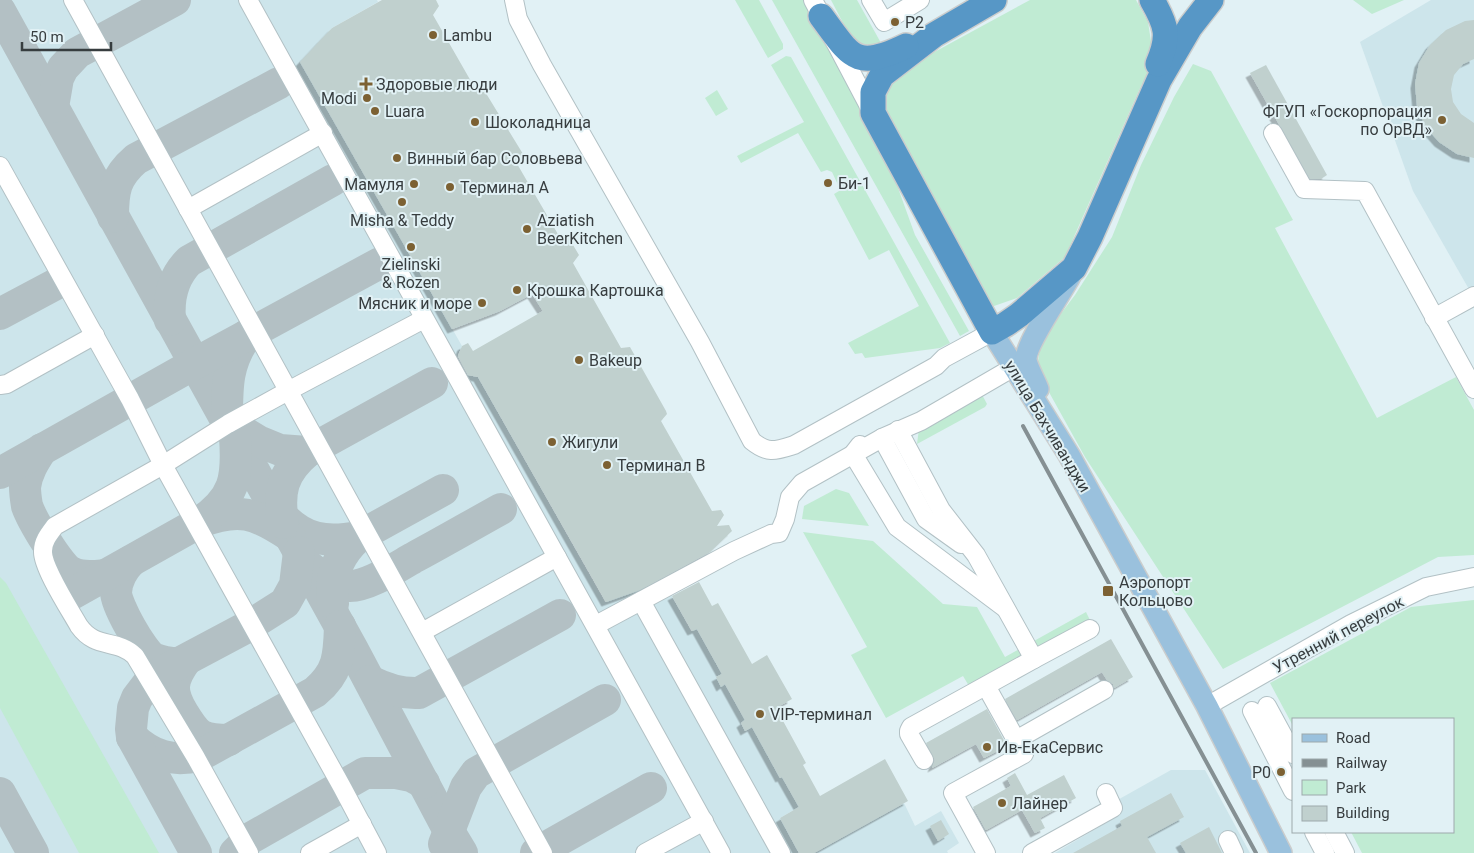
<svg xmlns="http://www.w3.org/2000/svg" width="1474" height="853" viewBox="0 0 1474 853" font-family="Roboto,sans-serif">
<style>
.built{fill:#cde5eb}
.green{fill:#c0ebd3}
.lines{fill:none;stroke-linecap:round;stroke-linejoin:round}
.taxiway{stroke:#b3c0c4;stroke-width:32}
.building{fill:#c0d0ce;filter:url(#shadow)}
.minor-casing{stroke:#b2c1c5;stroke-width:20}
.major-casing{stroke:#cbcdcd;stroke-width:24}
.highway-casing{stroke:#cbcdcd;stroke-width:28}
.minor{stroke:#fff;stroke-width:18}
.major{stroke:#9ac1dd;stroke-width:21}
.highway{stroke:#5797c6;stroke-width:25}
.rail{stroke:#859093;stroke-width:4}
.poi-dot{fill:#7c6133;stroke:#e1f1f5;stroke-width:2}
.labels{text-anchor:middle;stroke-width:4;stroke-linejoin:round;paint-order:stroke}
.poi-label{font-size:16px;fill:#373d3f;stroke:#e1f1f5;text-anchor:start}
.street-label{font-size:16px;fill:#373d3f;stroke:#e1f1f5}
</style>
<defs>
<filter id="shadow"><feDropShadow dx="-4.5" dy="4.5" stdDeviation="0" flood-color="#0004"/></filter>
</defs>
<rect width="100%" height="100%" fill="#e1f1f5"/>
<g class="built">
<path d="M0,0H377L378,2L332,28L301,63L462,346L457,357L467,375L478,377L605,602L659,582L669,591L691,631L697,629L722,674L716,677L721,686L725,684L745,720L741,723L745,731L752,727L780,778L782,777L799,807L780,818L799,853H0Z"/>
<path d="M1431,0H1474V298L1413,191L1360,42Z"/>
<path d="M1171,770H1205L1250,853H1055L1121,814L1114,802Z"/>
<path d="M904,803L915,826L941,811L959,843L947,851L948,853H814Z"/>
</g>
<g class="green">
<path d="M735,0H759L783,44V49L768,58Z"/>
<path d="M772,0H804L885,152L915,235L969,331L960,336Z"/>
<path d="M831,0H857L881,43L872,49L852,40Z"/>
<path d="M1030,0H1136L1148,22L1154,61L1141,86L1065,257L1017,298L994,306L982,297L883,108L884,84L894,74Z"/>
<path d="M1353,0H1404L1372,14Z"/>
<path d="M786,56L791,57L950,343L940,348L865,358L862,353L855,354L848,343L919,306L889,250L869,260L834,194L839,191V187L832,172L827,170L821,172L798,133L741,163L737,156L804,122L771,65Z"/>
<path d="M1193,64L1211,71L1293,220L1275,228L1377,418L1456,377L1474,410V555L1438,557L1223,669L1085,457L1045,385L1038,362L1041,340L1075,295L1112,237L1141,165L1174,97Z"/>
<path d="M717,90L728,109L716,116L705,98Z"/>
<path d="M980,391L987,404L985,407L917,444L919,429Z"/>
<path d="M836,489L849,493L869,526L802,519L804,506Z"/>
<path d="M803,532L873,541L943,604L977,607L1005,657L1086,612L1092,624L972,691L963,676L886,718L851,655L867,647Z"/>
<path d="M0,577L6,583L159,853H79L0,708Z"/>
<path d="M1474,600V853H1362L1351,832H1453V719H1293V726L1270,683L1411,607Z"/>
</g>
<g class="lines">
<g class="taxiway">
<path d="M0,11L353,650L450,833L462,853"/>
<path d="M53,107L58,78L63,68L77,53L175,0"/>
<path d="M113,217C113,191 115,177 136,159L279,83"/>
<path d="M0,314L56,284"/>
<path d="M170,320C168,297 173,277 189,261L333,180"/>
<path d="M247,335C226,364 227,388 227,422L258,441L280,450L307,452"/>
<path d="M42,449C34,461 27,472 25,487C25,492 26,500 27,506C32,520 59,566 71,572C81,578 94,576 105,575"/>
<path d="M0,473L194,364L380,263"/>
<path d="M281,515C304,540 326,543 358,537"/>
<path d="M200,522C240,507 255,513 290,536"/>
<path d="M283,523C278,492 282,473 307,452L432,383"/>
<path d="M131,561C122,570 117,579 116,592C116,605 142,651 153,658C162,662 170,663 179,663"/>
<path d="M306,564C319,575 332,586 350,586C369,586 397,567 413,558C443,542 472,525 501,509"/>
<path d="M70,595L200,522C235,498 238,478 235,437"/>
<path d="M333,604C329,577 338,555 358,537L443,490"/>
<path d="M186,660C171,681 170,691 183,713C197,736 201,740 229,740"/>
<path d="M370,681C386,689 401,694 419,693L560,615"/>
<path d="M132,737C152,756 172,762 199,756L315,692C339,672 339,655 340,626"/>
<path d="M0,793L33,853"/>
<path d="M444,844L466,787L476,773L605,700"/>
<path d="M196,853L132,737L131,729L133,708L137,698L153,677L247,627L285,603L295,585L299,552"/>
<path d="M235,853L249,839L365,773H396L411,776L424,783"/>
<path d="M536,853L651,788"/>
</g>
</g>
<g class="building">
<path d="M382,0H436L439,6L433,15L476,90H484L523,154L516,162L559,236L567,235L579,255L573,263L621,348L630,347L666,411L667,414L661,421L712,511L721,510L724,515L717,526L729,525L732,531L710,552L640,590L606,602L478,377L468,375L458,356L462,346L468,343L473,351L543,311L532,294L500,311L452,329L300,62L332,28Z"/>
<path d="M1474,20V59L1463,64L1454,75L1451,89L1453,102L1461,114L1474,123V158L1457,154L1439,142L1425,126L1417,106L1415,84L1419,63L1430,45L1446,30L1465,21Z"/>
<path d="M1266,65L1327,175L1321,179H1310L1250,73Z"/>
<path d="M699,582L712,606L718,603L752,664L767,655L792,699L776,708L806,763L803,765L820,796L885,759L908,801L814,853H799L780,818L799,807L782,777L780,778L752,727L745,731L741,723L745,720L725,684L721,687L716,677L722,674L697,629L692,631L672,596Z"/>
<path d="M1111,639L1133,677L1114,688L1113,684L1107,680L1102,672L1017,720L1005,699Z"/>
<path d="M987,709L1007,746L984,758L976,744L932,768L935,760L926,743Z"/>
<path d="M1015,773L1027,795L1064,775L1076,798L1040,818L1045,828L1035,833L1022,810L986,830L973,807L1011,786L1007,778Z"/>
<path d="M1171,793L1184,817L1147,837L1156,853H1073L1122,826L1120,821Z"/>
<path d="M941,820L949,834L938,841L930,826Z"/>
<path d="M1209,827L1222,853H1186L1180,843Z"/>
</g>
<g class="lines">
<g class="minor-casing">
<g id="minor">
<path d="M73,0L543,853"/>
<path d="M248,0L721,853"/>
<path d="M514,0L518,19L542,65L700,342L752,441C768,454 775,451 794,445L936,366L944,358L992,332"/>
<path d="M813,0L871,110"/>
<path d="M871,0L884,22L920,0"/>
<path d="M1273,133L1304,189L1365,191L1474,389"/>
<path d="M0,166L130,399L163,465L342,787L377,853"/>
<path d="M188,209L323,133"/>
<path d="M1434,318L1474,296"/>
<path d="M0,385L7,384L95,335"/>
<path d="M898,430L941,510L976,555L1034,659L1090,629"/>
<path d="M882,438L926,519L961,544"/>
<path d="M860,445L853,454L897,527L1005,608"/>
<path d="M641,601L781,853"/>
<path d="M596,625L734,551L771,534L779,533L785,519L790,497L802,483L882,438L921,421L1026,360"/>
<path d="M422,632L557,557"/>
<path d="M1207,706L1351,624L1426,587L1474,577"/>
<path d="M1267,706L1293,754"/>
<path d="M1252,711L1293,791"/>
<path d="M1016,740L1104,690"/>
<path d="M924,760L909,734V731L911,727L1034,659"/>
<path d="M1314,832L1325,853"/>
<path d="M1334,832L1345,853"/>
<path d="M1228,840L1234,853"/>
<path d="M249,853L195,756L135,656C116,638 96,650 79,626C70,610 42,567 43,551C43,541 49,534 55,526L163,465L228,424L288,391L424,319"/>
<path d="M310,853L362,824"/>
<path d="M645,853L704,821"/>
<path d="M986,853L953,793L1024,754L986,686"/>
<path d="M1032,853L1113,808L1106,793"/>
</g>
</g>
<g class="major-casing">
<g id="major">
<path d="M992,332L1069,455L1207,706L1281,853"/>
<path d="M1038,389C1035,381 1027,367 1026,360C1025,344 1062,292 1070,276"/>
</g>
</g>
<g class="highway-casing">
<g id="highway">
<path d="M994,0L934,35L882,75L873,92V113L992,332L1006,324L1019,315L1074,268L1090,237L1159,80L1190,27L1211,0"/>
<path d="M1152,0C1167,26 1170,36 1158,64"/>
<path d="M821,16C851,56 854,71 906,46"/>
</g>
</g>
<use href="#minor" class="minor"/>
<use href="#major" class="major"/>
<use href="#highway" class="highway"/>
<path class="rail" d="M1023,426L1256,853"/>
</g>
<g class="poi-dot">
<circle cx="895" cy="22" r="5"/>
<circle cx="433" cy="35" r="5"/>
<path d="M363.5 76.5h5v5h5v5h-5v5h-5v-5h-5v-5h5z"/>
<circle cx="367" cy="98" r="5"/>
<circle cx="375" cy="111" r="5"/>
<circle cx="1442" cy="120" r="5"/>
<circle cx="475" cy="122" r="5"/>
<circle cx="397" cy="158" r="5"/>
<circle cx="828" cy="183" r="5"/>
<circle cx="414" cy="184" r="5"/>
<circle cx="450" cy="187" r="5"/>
<circle cx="402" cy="202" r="5"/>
<circle cx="527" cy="229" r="5"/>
<circle cx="411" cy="247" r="5"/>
<circle cx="517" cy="290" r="5"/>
<circle cx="482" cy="303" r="5"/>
<circle cx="579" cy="360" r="5"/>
<circle cx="552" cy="442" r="5"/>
<circle cx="607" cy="465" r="5"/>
<rect x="1102" y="585" width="12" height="12" rx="2.5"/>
<circle cx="760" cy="714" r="5"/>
<circle cx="987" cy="747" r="5"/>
<circle cx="1281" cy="772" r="5"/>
<circle cx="1002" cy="803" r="5"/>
</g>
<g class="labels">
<g class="poi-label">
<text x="905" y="28">P2</text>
<text x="443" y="41">Lambu</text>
<text x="376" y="90">Здоровые люди</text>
<text x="357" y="104" text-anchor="end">Modi</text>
<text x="385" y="117">Luara</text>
<text x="1432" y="117" text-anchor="end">ФГУП «Госкорпорация<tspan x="1432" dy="18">по ОрВД»</tspan></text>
<text x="485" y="128">Шоколадница</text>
<text x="407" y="164">Винный бар Соловьева</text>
<text x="838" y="189">Би-1</text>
<text x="404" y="190" text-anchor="end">Мамуля</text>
<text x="460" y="193">Терминал А</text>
<text x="402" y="226" text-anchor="middle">Misha &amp; Teddy</text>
<text x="537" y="226">Aziatish<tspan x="537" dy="18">BeerKitchen</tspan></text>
<text x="411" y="270" text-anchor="middle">Zielinski<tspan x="411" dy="18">&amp; Rozen</tspan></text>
<text x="527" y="296">Крошка Картошка</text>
<text x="472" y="309" text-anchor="end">Мясник и море</text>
<text x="589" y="366">Bakeup</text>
<text x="562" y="448">Жигули</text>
<text x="617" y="471">Терминал B</text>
<text x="1119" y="588">Аэропорт<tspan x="1119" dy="18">Кольцово</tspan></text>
<text x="770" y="720">VIP-терминал</text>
<text x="997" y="753">Ив-ЕкаСервис</text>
<text x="1271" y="778" text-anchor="end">P0</text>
<text x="1012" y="809">Лайнер</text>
</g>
<g class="street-label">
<text transform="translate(1048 426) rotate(59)" y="6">улица Бахчиванджи</text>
<text transform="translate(1338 634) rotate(-28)" y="6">Утренний переулок</text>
</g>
</g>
<rect x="1292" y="718" width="162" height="115" fill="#e1f1f5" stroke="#9da9ac"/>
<rect x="1302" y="734" width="25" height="8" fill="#9ac1dd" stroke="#9da9ac"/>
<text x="1336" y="743" font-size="15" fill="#373d3f">Road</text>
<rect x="1302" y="759" width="25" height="8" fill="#859093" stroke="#9da9ac"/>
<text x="1336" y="768" font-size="15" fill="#373d3f">Railway</text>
<rect x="1302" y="780" width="25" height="15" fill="#c0ebd3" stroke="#9da9ac"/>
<text x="1336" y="793" font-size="15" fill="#373d3f">Park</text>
<rect x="1302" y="806" width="25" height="15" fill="#c0d0ce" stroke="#9da9ac"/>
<text x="1336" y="818" font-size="15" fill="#373d3f">Building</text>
<path d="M22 42v8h89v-8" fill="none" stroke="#373d3f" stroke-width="2.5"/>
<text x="30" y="42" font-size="15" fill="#373d3f" stroke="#e1f1f5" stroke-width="4" paint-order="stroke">50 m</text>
</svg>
